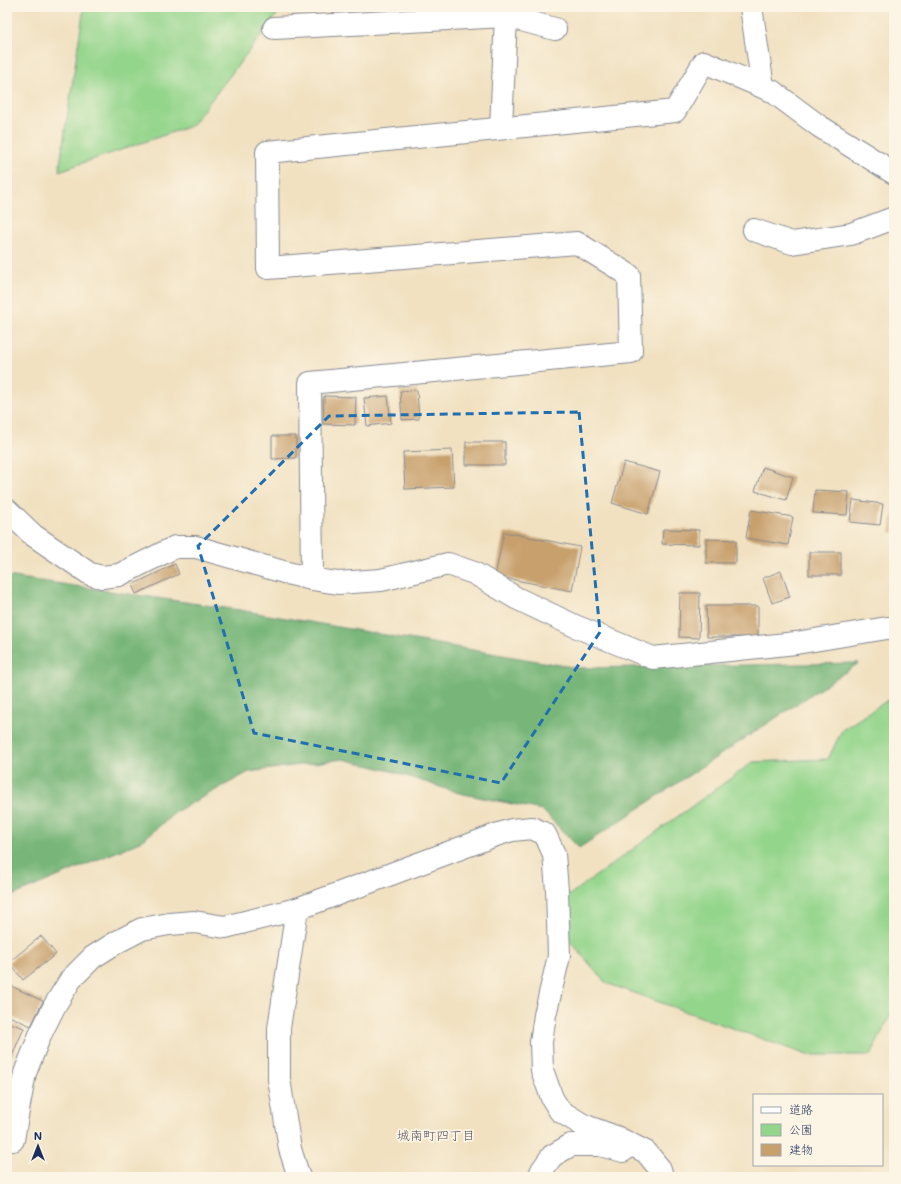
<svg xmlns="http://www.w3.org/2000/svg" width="901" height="1184" viewBox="0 0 901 1184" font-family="Mali,'Klee One',sans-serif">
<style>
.green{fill:#94d58c;stroke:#588275}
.forest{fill:#77b678;stroke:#49726b}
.building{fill:#c8a06d}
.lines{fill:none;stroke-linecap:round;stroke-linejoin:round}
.minor-casing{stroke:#868890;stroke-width:24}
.minor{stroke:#fff;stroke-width:22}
.marked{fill:none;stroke:#1f6fb2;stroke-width:3;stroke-dasharray:8 5;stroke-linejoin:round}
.labels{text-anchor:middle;stroke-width:3.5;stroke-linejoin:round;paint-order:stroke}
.neighbourhood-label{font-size:13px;fill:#585763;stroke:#fcf5e5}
</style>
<rect width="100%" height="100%" fill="#fcf5e5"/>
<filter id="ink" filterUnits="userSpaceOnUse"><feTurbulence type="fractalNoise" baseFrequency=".025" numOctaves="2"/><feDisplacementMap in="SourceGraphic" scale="8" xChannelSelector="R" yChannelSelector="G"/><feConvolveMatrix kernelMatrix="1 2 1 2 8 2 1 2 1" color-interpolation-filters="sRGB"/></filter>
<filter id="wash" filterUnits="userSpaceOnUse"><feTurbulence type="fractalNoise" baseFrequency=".012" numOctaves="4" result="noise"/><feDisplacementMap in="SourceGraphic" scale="16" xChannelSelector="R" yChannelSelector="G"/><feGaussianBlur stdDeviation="0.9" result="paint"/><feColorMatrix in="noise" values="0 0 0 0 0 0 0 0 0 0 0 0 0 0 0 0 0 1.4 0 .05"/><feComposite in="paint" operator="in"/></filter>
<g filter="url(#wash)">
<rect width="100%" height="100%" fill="#f1e1c1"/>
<g class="green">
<path d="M84,7H283L191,126L59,171Z"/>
<path d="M894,696V1007L871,1055H807L606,983L569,940L568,896L753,762L828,759L842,730Z"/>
</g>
<path class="forest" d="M7,576L239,610L578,668L859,663L579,848L542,810L459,793L391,771L343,759L249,772L177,811L142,841L7,898Z"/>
<g id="blocks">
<g class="building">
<path d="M417,390L419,419L402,420L400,391Z"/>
<path d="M324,396L356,397L355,425L323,424Z"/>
<path d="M388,396L391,423L367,426L364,398Z"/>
<path d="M272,436H296V458L272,459Z"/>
<rect x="466" y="442" width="39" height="23"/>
<path d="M452,450L454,487L405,489L403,452Z"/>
<path d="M624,462L660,472L648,514L612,503Z"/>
<path d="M763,467L793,477L786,500L755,491Z"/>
<path d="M815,490L849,492L847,515L813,513Z"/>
<path d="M853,500L883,504L880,525L850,522Z"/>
<path d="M751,510L793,517L788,545L746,538Z"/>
<path d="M893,514H894V533L890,532Z"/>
<path d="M663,529L699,530V545L662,544Z"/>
<path d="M504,532L580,547L572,591L495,576Z"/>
<path d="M706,539L736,540V563H706Z"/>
<rect x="809" y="552" width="32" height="23"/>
<path d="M175,564L179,574L136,594L132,585Z"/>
<path d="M781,571L790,597L772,603L763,578Z"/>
<path d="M680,593H700L699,638L679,637Z"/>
<path d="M706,606H758V637H707Z"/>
<path d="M41,936L56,954L23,980L9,962Z"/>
<path d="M7,984L43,1001L31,1026L7,1015Z"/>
<path d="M7,1022L24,1028L12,1056L7,1054Z"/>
</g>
</g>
</g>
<g filter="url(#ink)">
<use href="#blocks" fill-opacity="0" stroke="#868890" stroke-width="1"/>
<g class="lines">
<g class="minor-casing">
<g id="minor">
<path d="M751,7L763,87"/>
<path d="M274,28L506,16L555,29"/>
<path d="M501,128L506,16L509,7"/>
<path d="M754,230L792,243L851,234L894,218"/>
<path d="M7,510L33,535L90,574L102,577L119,575L175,547H196L287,573L312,579L338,583L381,580L448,564L474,573L516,598L575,626L653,658L796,643L887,628H894"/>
<path d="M312,579L310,383L631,352L629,275L577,243L268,268L267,152L675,111L704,62L772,91L819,126L894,173"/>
<path d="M297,909L496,835L512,830L532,828L545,834L554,854L557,890L559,956L545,1015L541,1042L542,1070L552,1098L560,1111L583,1125L616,1137L646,1152L660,1169L662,1177"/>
<path d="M7,1140H13L19,1105L25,1073L40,1035L55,1005L71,979L93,957L117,942L142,929L169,924L194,922L225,927L297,909L279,1028V1079L290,1149L299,1177"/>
<path d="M539,1177L542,1170L552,1156L571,1145H600L623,1151"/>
</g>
</g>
<use href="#minor" class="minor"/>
</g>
</g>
<path class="marked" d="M579,412L600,632L501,783L254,733L198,546L329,416Z"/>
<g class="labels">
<g class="neighbourhood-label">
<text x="436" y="1140">城南町四丁目</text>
</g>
</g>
<rect width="901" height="1184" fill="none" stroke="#fcf5e5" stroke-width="24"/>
<rect x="753" y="1094" width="130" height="72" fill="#fcf5e5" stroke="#a2a6af"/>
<rect x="761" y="1107" width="20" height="6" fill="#ffffff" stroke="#a2a6af"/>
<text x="789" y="1114" font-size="12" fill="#1b2f5e">道路</text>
<rect x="761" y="1124" width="20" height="12" fill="#94d58c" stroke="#a2a6af"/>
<text x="789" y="1134" font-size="12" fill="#1b2f5e">公園</text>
<rect x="761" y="1144" width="20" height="12" fill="#c8a06d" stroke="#a2a6af"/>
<text x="789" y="1154" font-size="12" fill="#1b2f5e">建物</text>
<g transform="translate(38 1146)" stroke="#fcf5e5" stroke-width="3" paint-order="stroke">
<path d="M0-3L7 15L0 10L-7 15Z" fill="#1b2f5e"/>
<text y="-6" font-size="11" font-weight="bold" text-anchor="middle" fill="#1b2f5e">N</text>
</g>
</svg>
